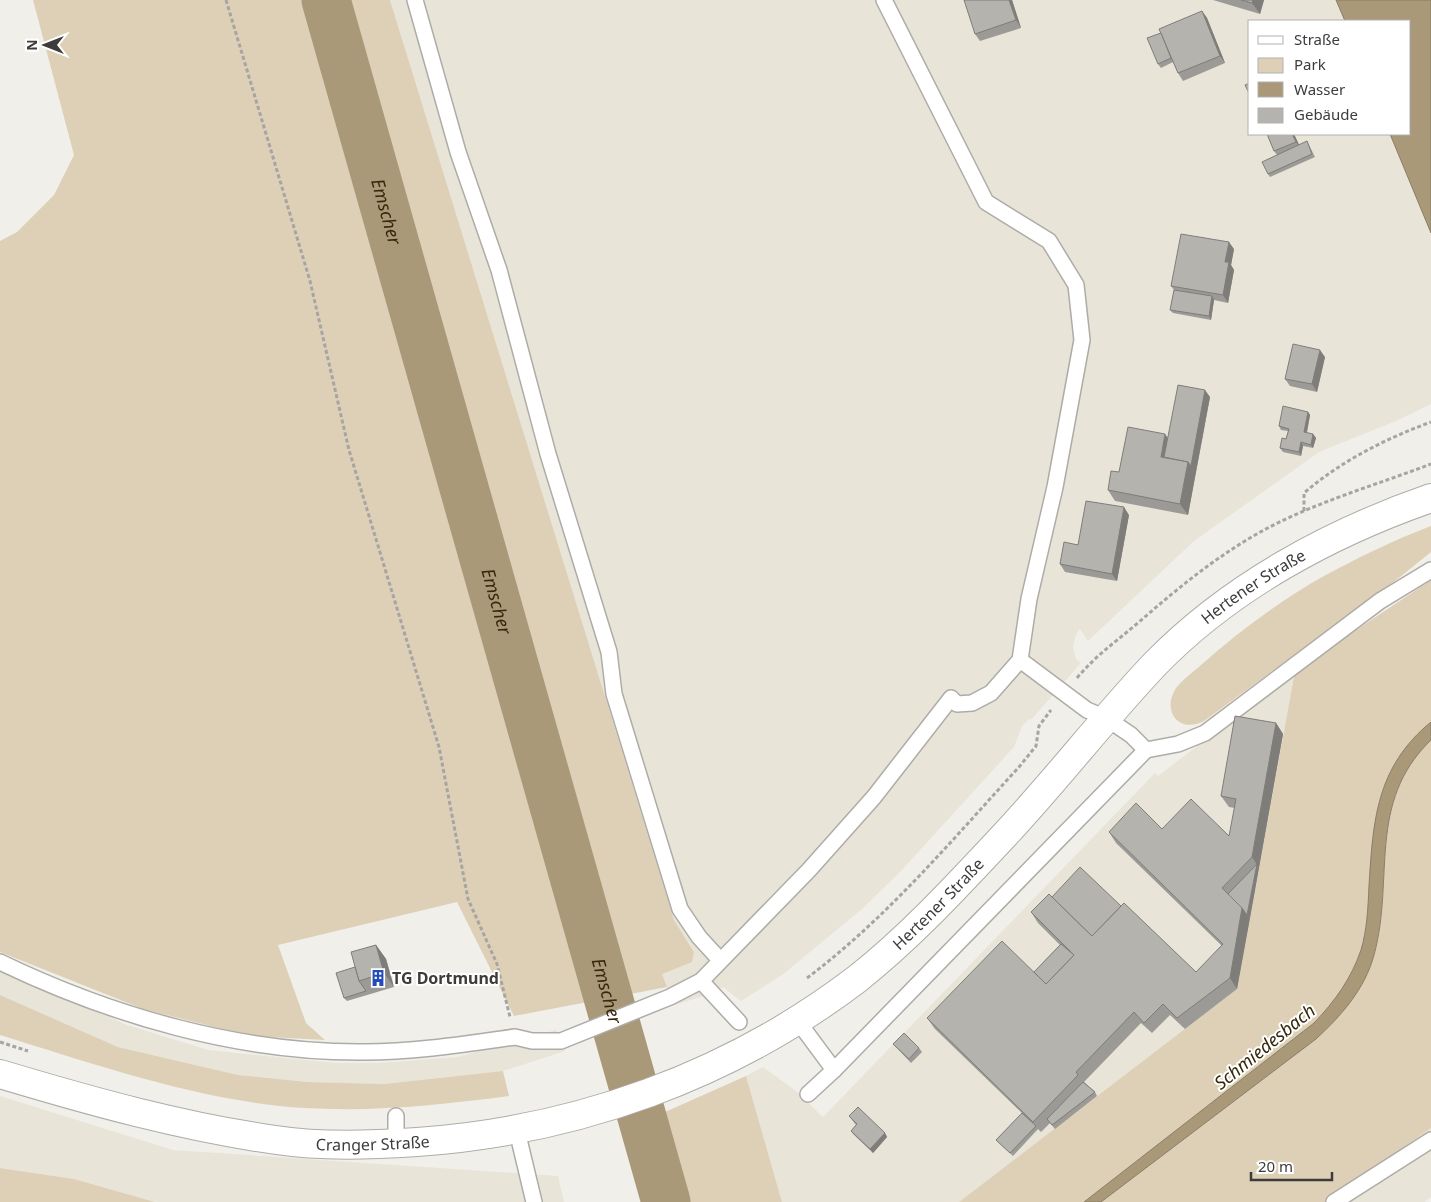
<svg xmlns="http://www.w3.org/2000/svg" width="1431" height="1202" viewBox="0 0 1431 1202" font-family="'Noto Sans',sans-serif">
<style>
.built{fill:#e9e4d8}
.green{fill:#ddd0b7}
.water{fill:#a99978;stroke:#897d65}
.lines{fill:none;stroke-linecap:round;stroke-linejoin:round}
.river{stroke:#a99978;stroke-width:49}
.service-casing{stroke:#aeaca7;stroke-width:18}
.secondary-casing{stroke:#aeaca7;stroke-width:30}
.path{stroke:#a7a5a2;stroke-width:3;stroke-dasharray:4 2.5;stroke-linecap:butt}
.service{stroke:#fff;stroke-width:15}
.secondary{stroke:#fff;stroke-width:28}
.wall{fill:#9c9a96}
.shaded-wall{fill:#7f7d7a}
.building{fill:#b5b3ae;stroke:#7f7d7a}
.labels{text-anchor:middle;stroke-width:4;stroke-linejoin:round;paint-order:stroke}
.street-label{font-size:16px;fill:#3d3c3a;stroke:#fff}
.poi-label{font-size:16px;font-weight:bold;fill:#3d3c3a;stroke:#fff;text-anchor:start}
.water-label{font-size:18px;font-style:italic;fill:#35280b;stroke:#fff}
</style>
<rect width="100%" height="100%" fill="#f1efea"/>
<g class="built">
<path d="M390,0H1336L1345,21H1250V134H1390L1431,233V404L1396,421L1319,452L1194,541L1088,641L1080,629L1076,634L1073,647L1076,659L1081,663L1031,720L1030,718L1022,726L1014,747L900,872L862,909L782,975L741,1001L723,987L706,1000L704,996L674,1005L661,974L691,962L694,952L674,920Z"/>
<path d="M1295,671L1237,989L959,1202H782L746,1076L763,1067L796,1091L823,1117L1155,773L1158,776Z"/>
<path d="M0,969L127,1025L208,1050L335,1063H379L457,1057L556,1030L565,1051L503,1071L384,1084L307,1082L238,1075L118,1047L0,995Z"/>
<path d="M0,1096L173,1150L558,1176L564,1202H155L74,1179L0,1168Z"/>
<path d="M1431,1128V1197L1424,1202H1326Z"/>
</g>
<g class="green">
<path d="M33,0H390L674,920L694,952L692,962L662,974L667,987L514,1016L457,902L278,945L306,1023L325,1040L250,1036L143,1009L0,952V241L17,232L54,195L74,155Z"/>
<path d="M1431,526V552L1390,585L1204,721C1193,727 1178,727 1172,713C1169,704 1171,696 1176,688C1182,680 1193,672 1201,665C1238,632 1281,600 1324,576C1359,557 1394,540 1431,526Z"/>
<path d="M1431,580V722C1376,767 1373,821 1369,886C1368,908 1367,930 1361,950C1351,979 1335,1001 1314,1023L1084,1202H959L1237,989L1295,671Z"/>
<path d="M1431,740V1128L1326,1202H1101L1316,1039C1341,1016 1365,988 1374,955C1396,876 1365,806 1431,740Z"/>
<path d="M0,995L118,1047L238,1075L307,1082L384,1084L503,1071L509,1096C441,1105 374,1112 305,1108C203,1102 97,1065 0,1035Z"/>
<path d="M746,1076L782,1202H689L665,1112Z"/>
<path d="M0,1168L74,1179L155,1202H0Z"/>
</g>
<g class="water">
<path d="M1336,0H1431V233L1390,134H1410V21H1345Z"/>
<path d="M1431,722V740C1366,803 1395,878 1374,955C1365,989 1341,1016 1316,1039L1101,1202H1084L1314,1023C1335,1001 1351,979 1361,950C1367,930 1368,908 1369,886C1373,821 1376,767 1431,722Z"/>
</g>
<g class="lines">
<path class="river" id="s1" d="M326,0L666,1202"/>
<g class="service-casing">
<g id="service">
<path d="M415,0L458,152L499,270L548,454L609,652L614,694L680,909L699,937L720,960"/>
<path d="M1020,660L1087,710L1106,718L1131,735L1146,750L1178,744L1205,733L1380,601L1431,570"/>
<path d="M0,962C112,1016 240,1053 364,1052C414,1052 465,1044 515,1037L532,1041H561L670,997L701,981L809,870L874,797L951,698L957,704L972,703L991,693L1020,660L1029,599L1055,487L1082,340L1076,285L1049,241L986,202L884,0"/>
<path d="M701,981L739,1022"/>
<path d="M797,1020L834,1070"/>
<path d="M808,1094L834,1070L1146,750"/>
<path d="M396,1116V1144"/>
<path d="M517,1131L534,1202"/>
<path d="M1334,1202L1431,1140"/>
</g>
</g>
<g class="secondary-casing">
<g id="secondary">
<path id="s2" d="M0,1074C90,1101 183,1127 276,1140C322,1147 371,1145 417,1142C576,1131 730,1076 857,979C909,938 955,888 1000,840C1054,783 1101,721 1155,664C1230,587 1330,533 1431,498"/>
</g>
</g>
<g class="path">
<path d="M226,0L310,281L349,450L439,747L468,899L497,964L510,1017"/>
<path d="M1304,511V493C1341,461 1385,439 1431,422"/>
<path d="M1077,678C1096,655 1117,641 1139,622C1178,588 1218,555 1264,530C1316,502 1376,485 1431,464"/>
<path d="M807,978C887,918 952,840 1019,767L1036,746L1039,726L1051,710"/>
<path d="M0,1042L28,1051"/>
</g>
<use href="#service" class="service"/>
<use href="#secondary" class="secondary"/>
</g>
<g class="wall">
<path d="M1012,0L1021,28L980,41L975,34Z"/>
<path d="M1213,0H1264L1260,14Z"/>
<path d="M1202,11L1207,18L1225,63L1183,81L1178,73L1173,62L1161,68L1158,64L1161,33Z"/>
<path d="M1267,134H1294L1299,145L1307,141L1315,157L1270,177L1268,174L1277,155L1274,151Z"/>
<path d="M1234,249L1231,265L1234,270L1228,303L1214,300L1211,320L1173,313L1170,310L1174,290L1171,286Z"/>
<path d="M1325,357L1317,392L1290,386L1285,379Z"/>
<path d="M1210,397L1188,515L1115,501L1108,490L1119,472L1168,438Z"/>
<path d="M1308,412L1310,415L1307,433L1313,434L1316,438L1313,448L1303,446L1301,456L1283,452L1280,448L1286,439L1288,431L1281,430L1279,426Z"/>
<path d="M1129,515L1117,581L1065,572L1060,564L1078,545Z"/>
<path d="M1276,723L1283,734L1237,989L1185,1029L1170,1015L1152,1033L1141,1023L1084,1082L1095,1092L1097,1096L1055,1129L1050,1123L1041,1132L1038,1129L1013,1156L999,1143L996,1140L1022,1113L935,1029L927,1018L1034,972L1060,945L1038,923L1031,912L1052,897L1121,906L1196,972L1222,946L1116,843L1109,832L1162,829L1229,836L1235,808L1229,807L1221,796Z"/>
<path d="M376,945L386,959L394,987L347,1001L344,998L355,967Z"/>
<path d="M893,1044L919,1048L922,1052L911,1063L896,1047Z"/>
<path d="M849,1116L885,1133L887,1137L873,1153L853,1134L851,1131L856,1125Z"/>
</g>
<g class="shaded-wall">
<path d="M1009,0H1012L1021,28L1016,20Z"/>
<path d="M1253,0H1264L1260,14L1252,3Z"/>
<path d="M1202,11L1207,18L1225,63L1220,56Z"/>
<path d="M1292,134H1294L1301,149L1296,142Z"/>
<path d="M1229,242L1234,249L1231,265L1234,270L1228,303L1223,295L1225,262Z"/>
<path d="M1212,296L1214,300L1211,320L1209,316Z"/>
<path d="M1320,350L1325,357L1317,392L1312,384Z"/>
<path d="M1205,390L1210,397L1188,515L1180,504L1188,462Z"/>
<path d="M1308,412L1310,415L1306,436L1304,432Z"/>
<path d="M1165,434L1173,445L1170,462L1161,457Z"/>
<path d="M1313,434L1316,438L1313,448L1311,445Z"/>
<path d="M1301,442L1303,446L1301,456L1299,452Z"/>
<path d="M1124,507L1129,515L1117,581L1112,574Z"/>
<path d="M1276,723L1283,734L1259,868L1252,857Z"/>
<path d="M1257,864L1259,868L1250,918L1247,915Z"/>
<path d="M1242,908L1250,918L1237,989L1230,978Z"/>
<path d="M376,945L386,959L394,987L384,973Z"/>
<path d="M885,1133L887,1137L873,1153L870,1149Z"/>
</g>
<g class="building">
<path d="M964,0H1009L1016,20L975,34Z"/>
<path d="M1241,0H1253L1252,3Z"/>
<path d="M1202,11L1220,56L1178,73L1159,29Z"/>
<path d="M1161,33L1171,58L1158,64L1147,38Z"/>
<path d="M1250,83V95L1245,85Z"/>
<path d="M1267,134H1292L1296,142L1274,151Z"/>
<path d="M1307,141L1312,154L1268,174L1262,162Z"/>
<path d="M1181,234L1229,242L1225,262H1229L1223,295L1171,286Z"/>
<path d="M1174,290L1212,296L1209,316L1170,310Z"/>
<path d="M1293,344L1320,350L1312,384L1285,379Z"/>
<path d="M1178,385L1205,390L1191,466L1188,462L1164,457Z"/>
<path d="M1283,406L1308,412L1304,432L1313,434L1311,445L1301,442L1299,452L1280,448L1282,438L1286,439L1289,429L1279,426Z"/>
<path d="M1128,427L1165,434L1161,457L1188,462L1180,504L1108,490L1111,471L1119,472Z"/>
<path d="M1086,501L1124,507L1112,574L1060,564L1064,542L1078,545Z"/>
<path d="M1235,716L1276,723L1252,857L1222,888L1242,908L1230,978L1177,1018L1163,1004L1144,1023L1134,1012L1076,1072L1078,1075L1033,1122L927,1018L1002,941L1046,984L1074,955L1031,912L1049,894L1092,936L1124,903L1196,972L1223,944L1109,832L1136,803L1162,829L1191,799L1229,836L1236,799L1221,796Z"/>
<path d="M1257,864L1247,915L1242,908L1228,894Z"/>
<path d="M1080,867L1121,906L1092,936L1052,897Z"/>
<path d="M1061,944L1074,955L1046,984L1034,972Z"/>
<path d="M376,945L384,973L359,981L351,952Z"/>
<path d="M355,967L359,981L366,991L344,998L336,973Z"/>
<path d="M904,1033L919,1048L909,1059L893,1044Z"/>
<path d="M1083,1082L1095,1092L1052,1125L1047,1119Z"/>
<path d="M858,1107L885,1133L870,1149L851,1131L857,1124L849,1116Z"/>
<path d="M1022,1113L1036,1126L1010,1153L996,1140Z"/>
</g>
<defs>
<g id="building-bare" transform="scale(1.35)"><path d="M-4-6H4V6H1V3H-1V6H-4ZM-2.5-4.3h1.7v1.8h-1.7ZM.8-4.3h1.7v1.8H.8ZM-2.5-1h1.7V.8h-1.7ZM.8-1h1.7V.8H.8Z" fill="#214dbb" stroke="#fff" stroke-width="2.5" paint-order="stroke"/></g>
</defs>
<g fill-rule="evenodd">
<use href="#building-bare" x="378" y="978"/>
</g>
<g class="labels">
<g class="street-label">
<text dy="6" stroke="none"><textPath href="#s2" startOffset="1461">Hertener Straße</textPath></text>
<text dy="6" stroke="none"><textPath href="#s2" startOffset="1012">Hertener Straße</textPath></text>
<text dy="6" stroke="none"><textPath href="#s2" startOffset="381">Cranger Straße</textPath></text>
</g>
<g class="poi-label">
<text x="392" y="984">TG Dortmund</text>
</g>
<g class="water-label">
<text dy="6" stroke="none"><textPath href="#s1" startOffset="220">Emscher</textPath></text>
<text dy="6" stroke="none"><textPath href="#s1" startOffset="625">Emscher</textPath></text>
<text dy="6" stroke="none"><textPath href="#s1" startOffset="1030">Emscher</textPath></text>
<text transform="translate(1265 1047) rotate(-39)" y="6">Schmiedesbach</text>
</g>
</g>
<rect x="1248" y="20" width="162" height="115" fill="#ffffff" stroke="#b1b1b0"/>
<rect x="1258" y="36" width="25" height="8" fill="#ffffff" stroke="#b1b1b0"/>
<text x="1294" y="45" font-size="15" fill="#3d3c3a">Straße</text>
<rect x="1258" y="58" width="25" height="15" fill="#ddd0b7" stroke="#b1b1b0"/>
<text x="1294" y="70" font-size="15" fill="#3d3c3a">Park</text>
<rect x="1258" y="82" width="25" height="15" fill="#a99978" stroke="#b1b1b0"/>
<text x="1294" y="95" font-size="15" fill="#3d3c3a">Wasser</text>
<rect x="1258" y="108" width="25" height="15" fill="#b5b3ae" stroke="#b1b1b0"/>
<text x="1294" y="120" font-size="15" fill="#3d3c3a">Gebäude</text>
<g transform="translate(45 45) rotate(270)" stroke="#ffffff" stroke-width="4" paint-order="stroke">
<path d="M0-4L9 19L0 12L-9 19Z" fill="#3d3c3a"/>
<text y="-8" font-size="14" font-weight="bold" text-anchor="middle" fill="#3d3c3a">N</text>
</g>
<path d="M1251 1172v8h81v-8" fill="none" stroke="#3d3c3a" stroke-width="2.5"/>
<text x="1258" y="1172" font-size="15" fill="#3d3c3a" stroke="#ffffff" stroke-width="4" paint-order="stroke">20 m</text>
</svg>
